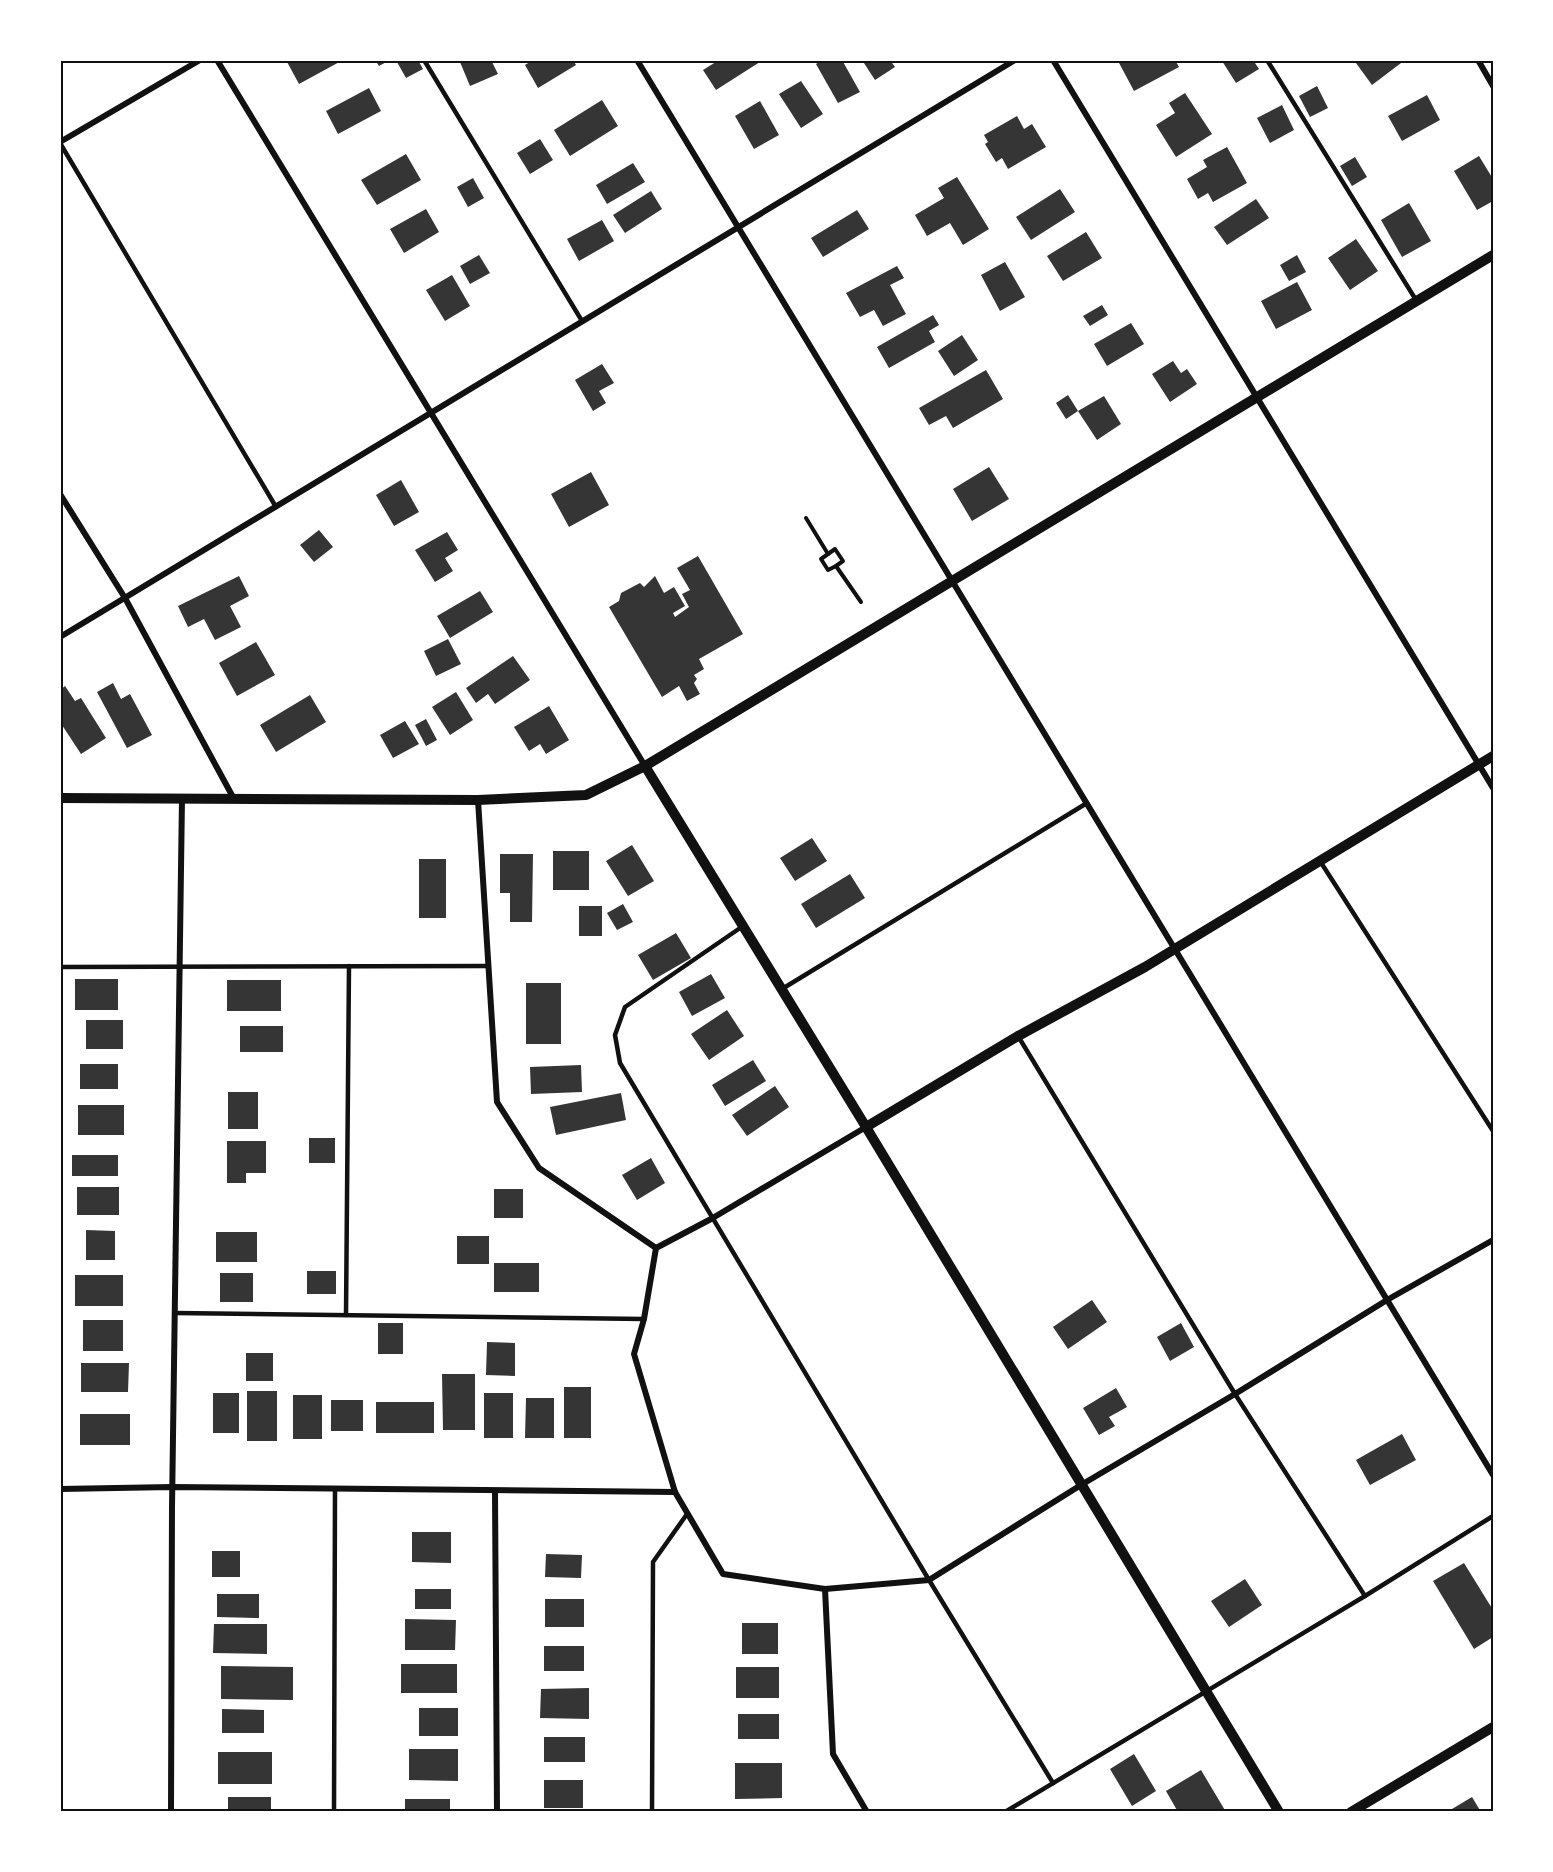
<svg xmlns="http://www.w3.org/2000/svg" width="1553" height="1872" viewBox="0 0 1553 1872" font-family="Literata,serif">
<style>
.building{fill:#353535}
.lines{fill:none;stroke-linecap:round;stroke-linejoin:round}
.path{stroke:#111;stroke-width:4}
.service{stroke:#111;stroke-width:4.5}
.minor{stroke:#111;stroke-width:6}
.tertiary{stroke:#111;stroke-width:10}
.neatline{fill:none;stroke:#111;stroke-width:2}
</style>
<rect width="100%" height="100%" fill="#fff"/>
<g class="building">
<path d="M286,60H343L299,84Z"/>
<path d="M375,60H390L379,66Z"/>
<path d="M401,60H418L423,69L406,78L397,62Z"/>
<path d="M465,60H491L498,74L470,86L460,62Z"/>
<path d="M533,60H573L576,65L538,88L525,65Z"/>
<path d="M719,60H763L716,90L703,70Z"/>
<path d="M822,60H842L860,92L838,103L816,64Z"/>
<path d="M862,60H890L895,67L875,80Z"/>
<path d="M1120,60H1175L1179,67L1134,91L1118,61Z"/>
<path d="M1223,60H1253L1259,69L1236,83L1222,61Z"/>
<path d="M1360,60H1405L1372,85L1356,63Z"/>
<path d="M801,81L823,114L801,128L779,94Z"/>
<path d="M1317,86L1328,108L1310,117L1299,96Z"/>
<path d="M369,88L381,111L338,134L326,111Z"/>
<path d="M1185,93L1212,134L1176,157L1156,125L1175,113L1169,103Z"/>
<path d="M1427,95L1440,120L1402,141L1388,116Z"/>
<path d="M602,100L618,126L570,156L554,130Z"/>
<path d="M760,101L779,135L754,149L735,116Z"/>
<path d="M1282,105L1294,130L1270,143L1257,118Z"/>
<path d="M1017,116L1024,129L1032,124L1046,147L1008,169L1002,158L996,162L985,144L988,142L984,135Z"/>
<path d="M540,139L553,160L530,174L517,153Z"/>
<path d="M1227,147L1247,183L1213,202L1208,193L1198,199L1187,179L1207,167L1203,160Z"/>
<path d="M406,154L421,180L377,205L361,180Z"/>
<path d="M1479,156L1493,179V201L1477,210L1454,171Z"/>
<path d="M1355,157L1367,177L1352,186L1340,166Z"/>
<path d="M633,163L645,182L607,204L596,185Z"/>
<path d="M957,177L989,229L963,245L950,223L927,236L915,215L944,198L938,188Z"/>
<path d="M473,178L484,198L468,207L457,187Z"/>
<path d="M1060,189L1075,212L1031,240L1016,217Z"/>
<path d="M651,191L662,209L625,233L613,215Z"/>
<path d="M1256,199L1269,218L1227,245L1214,227Z"/>
<path d="M1409,203L1431,241L1402,257L1381,220Z"/>
<path d="M426,209L439,232L404,253L390,229Z"/>
<path d="M857,210L869,229L823,257L811,238Z"/>
<path d="M602,220L614,241L579,261L567,239Z"/>
<path d="M1086,232L1102,258L1063,281L1047,256Z"/>
<path d="M1356,239L1378,271L1350,290L1328,258Z"/>
<path d="M479,255L490,273L470,284L460,266Z"/>
<path d="M1297,255L1306,272L1289,281L1280,265Z"/>
<path d="M1005,262L1025,297L1000,311L981,275Z"/>
<path d="M897,266L904,278L890,285L906,314L883,326L874,310L860,317L846,293Z"/>
<path d="M452,275L470,306L445,321L426,290Z"/>
<path d="M1297,282L1312,310L1276,329L1261,301Z"/>
<path d="M1102,305L1108,315L1090,326L1083,316Z"/>
<path d="M933,315L939,325L929,331L935,342L889,368L877,347Z"/>
<path d="M1131,323L1144,344L1107,366L1094,344Z"/>
<path d="M962,335L978,360L954,376L938,351Z"/>
<path d="M1173,361L1181,373L1187,369L1197,384L1170,402L1152,374Z"/>
<path d="M602,364L614,383L599,391L606,403L593,411L575,380Z"/>
<path d="M986,370L1003,399L953,428L946,416L929,425L919,408Z"/>
<path d="M1068,395L1078,411L1066,419L1056,403Z"/>
<path d="M1104,396L1121,424L1097,440L1078,411Z"/>
<path d="M989,467L1009,499L972,521L953,489Z"/>
<path d="M591,472L609,505L569,527L551,494Z"/>
<path d="M401,480L419,512L394,526L376,495Z"/>
<path d="M319,530L333,547L314,562L300,545Z"/>
<path d="M447,532L458,550L445,558L453,571L435,582L415,550Z"/>
<path d="M698,556L743,634L699,659L704,669L694,675L697,679L694,683L700,694L687,701L679,686L662,697L609,607L619,601L621,593L640,583L644,587L655,576L664,593L674,587L685,606L673,613L675,617L689,607L682,594L690,590L677,568Z"/>
<path d="M239,576L249,596L230,606L241,627L215,640L204,619L188,627L178,606Z"/>
<path d="M480,591L493,612L450,638L437,616Z"/>
<path d="M448,639L461,664L436,676L424,651Z"/>
<path d="M256,642L275,675L237,696L219,663Z"/>
<path d="M513,656L530,680L495,704L488,694L476,703L466,688Z"/>
<path d="M113,683L121,699L130,694L152,735L127,748L97,692Z"/>
<path d="M65,686L75,701L81,698L106,738L81,754L60,722V690Z"/>
<path d="M456,692L473,720L450,735L432,707Z"/>
<path d="M310,695L326,722L276,752L260,725Z"/>
<path d="M549,706L569,740L546,754L540,744L529,751L514,727Z"/>
<path d="M426,719L437,740L426,746L415,725Z"/>
<path d="M405,721L419,744L393,758L380,735Z"/>
<path d="M812,838L827,861L795,881L780,858Z"/>
<path d="M632,845L654,881L628,896L606,861Z"/>
<rect x="553" y="851" width="36" height="39"/>
<path d="M500,854H533L532,922H510V893H500Z"/>
<rect x="419" y="859" width="27" height="59"/>
<path d="M850,874L865,898L816,928L801,904Z"/>
<path d="M623,904L633,922L617,930L607,913Z"/>
<rect x="579" y="906" width="23" height="30"/>
<path d="M676,933L691,958L653,980L638,955Z"/>
<path d="M711,974L725,998L692,1016L679,992Z"/>
<rect x="75" y="979" width="43" height="31"/>
<rect x="227" y="980" width="54" height="31"/>
<rect x="526" y="983" width="35" height="61"/>
<path d="M727,1010L744,1036L709,1060L691,1034Z"/>
<rect x="86" y="1020" width="37" height="29"/>
<rect x="240" y="1026" width="43" height="26"/>
<path d="M753,1060L766,1081L725,1106L712,1085Z"/>
<rect x="80" y="1064" width="38" height="25"/>
<path d="M581,1065L582,1092L531,1094L530,1067Z"/>
<path d="M775,1086L789,1107L747,1136L732,1115Z"/>
<rect x="228" y="1092" width="30" height="37"/>
<path d="M621,1093L626,1120L556,1135L550,1107Z"/>
<rect x="78" y="1105" width="46" height="30"/>
<rect x="309" y="1138" width="26" height="25"/>
<path d="M227,1141H266V1173H246V1183H227Z"/>
<rect x="72" y="1155" width="46" height="21"/>
<path d="M651,1158L665,1183L637,1200L622,1175Z"/>
<rect x="77" y="1187" width="42" height="28"/>
<rect x="494" y="1189" width="29" height="29"/>
<path d="M86,1230L115,1231V1260H86Z"/>
<rect x="216" y="1232" width="41" height="30"/>
<rect x="457" y="1236" width="32" height="28"/>
<rect x="494" y="1263" width="45" height="29"/>
<rect x="307" y="1271" width="29" height="23"/>
<rect x="220" y="1273" width="33" height="29"/>
<rect x="75" y="1275" width="48" height="31"/>
<path d="M1092,1300L1107,1322L1068,1349L1053,1327Z"/>
<rect x="83" y="1320" width="40" height="31"/>
<rect x="378" y="1323" width="25" height="31"/>
<path d="M1181,1323L1194,1347L1170,1361L1157,1337Z"/>
<path d="M487,1342L515,1343V1376L486,1375Z"/>
<rect x="246" y="1353" width="27" height="28"/>
<path d="M81,1363H129L128,1392H81Z"/>
<path d="M442,1374H475V1430H443Z"/>
<rect x="564" y="1387" width="27" height="51"/>
<path d="M1116,1388L1127,1407L1109,1417L1115,1426L1099,1435L1083,1408Z"/>
<rect x="247" y="1391" width="30" height="50"/>
<rect x="213" y="1393" width="26" height="40"/>
<rect x="484" y="1393" width="29" height="45"/>
<rect x="293" y="1395" width="29" height="44"/>
<path d="M526,1398H554V1438H525Z"/>
<rect x="331" y="1400" width="32" height="31"/>
<rect x="376" y="1402" width="58" height="31"/>
<rect x="80" y="1414" width="50" height="31"/>
<path d="M1402,1434L1416,1460L1370,1485L1356,1460Z"/>
<path d="M412,1532H451V1563L412,1562Z"/>
<rect x="212" y="1551" width="28" height="26"/>
<path d="M546,1554L582,1555L581,1578L545,1577Z"/>
<path d="M1464,1563L1493,1610V1637L1474,1649L1433,1581Z"/>
<path d="M1245,1579L1262,1605L1229,1627L1211,1601Z"/>
<rect x="415" y="1589" width="36" height="20"/>
<path d="M217,1594H259V1618L217,1617Z"/>
<rect x="545" y="1599" width="39" height="28"/>
<path d="M405,1619L456,1620L455,1650H405Z"/>
<rect x="742" y="1623" width="36" height="31"/>
<path d="M214,1624H267V1654L213,1653Z"/>
<rect x="544" y="1646" width="40" height="25"/>
<rect x="401" y="1664" width="56" height="29"/>
<path d="M221,1666L293,1667V1700L221,1699Z"/>
<rect x="736" y="1667" width="43" height="31"/>
<path d="M589,1688V1719L540,1718L541,1689Z"/>
<rect x="419" y="1708" width="39" height="28"/>
<path d="M222,1709L264,1710V1733H222Z"/>
<rect x="738" y="1714" width="41" height="25"/>
<rect x="544" y="1737" width="41" height="25"/>
<path d="M409,1749H458V1781L409,1780Z"/>
<rect x="218" y="1752" width="54" height="32"/>
<path d="M1134,1754L1156,1791L1132,1806L1110,1769Z"/>
<path d="M735,1763H782V1798L735,1799Z"/>
<path d="M1201,1770L1226,1812H1178L1166,1791Z"/>
<rect x="544" y="1780" width="39" height="28"/>
<rect x="228" y="1797" width="43" height="15"/>
<path d="M1472,1797L1481,1812H1447Z"/>
<rect x="405" y="1799" width="45" height="13"/>
</g>
<g class="lines">
<g class="path">
<path d="M806,518L828,554L821,559L828,570L836,566L861,602"/>
<path d="M828,554L835,549L843,561L836,566"/>
</g>
<g class="service">
<path d="M424,60L582,321"/>
<path d="M1267,60L1416,300"/>
<path d="M60,143L276,507"/>
<path d="M1320,861L1493,1131"/>
<path d="M743,926L625,1007L615,1035L620,1063L929,1580L1053,1783"/>
<path d="M60,967L488,966"/>
<path d="M782,989L1087,803"/>
<path d="M1018,1036L1235,1394L1365,1596"/>
<path d="M175,1313L644,1319"/>
<path d="M346,1315L349,966"/>
<path d="M334,1812L335,1489"/>
<path d="M652,1812L653,1562L687,1514"/>
<path d="M1005,1812L1365,1596L1493,1516"/>
</g>
<g class="minor">
<path d="M217,60L645,766"/>
<path d="M637,60L1493,1475"/>
<path d="M1053,60L1493,788"/>
<path d="M1478,60L1493,86"/>
<path d="M60,142L200,60"/>
<path d="M60,494L125,598L234,799"/>
<path d="M60,637L1015,60"/>
<path d="M478,800L497,1102L539,1168L656,1248"/>
<path d="M656,1248L644,1319L634,1354L675,1492L723,1574L825,1589L833,1754L867,1812"/>
<path d="M656,1248L711,1219L866,1127"/>
<path d="M60,1489L172,1487L675,1492"/>
<path d="M495,1492L497,1812"/>
<path d="M825,1589L929,1580L1081,1485L1235,1394L1387,1300L1493,1240"/>
<path d="M171,1812L172,1507L182,798"/>
</g>
<g class="tertiary">
<path d="M645,766L866,1127L1279,1812"/>
<path d="M60,798L478,800L586,795L645,766L675,748L1493,255"/>
<path d="M866,1127L1018,1036L1145,967L1493,756"/>
<path d="M1351,1812L1493,1727"/>
</g>
</g>
<rect width="1553" height="1872" fill="none" stroke="#ffffff" stroke-width="123"/>
<rect x="62" y="62" width="1430" height="1748" class="neatline"/>
</svg>
